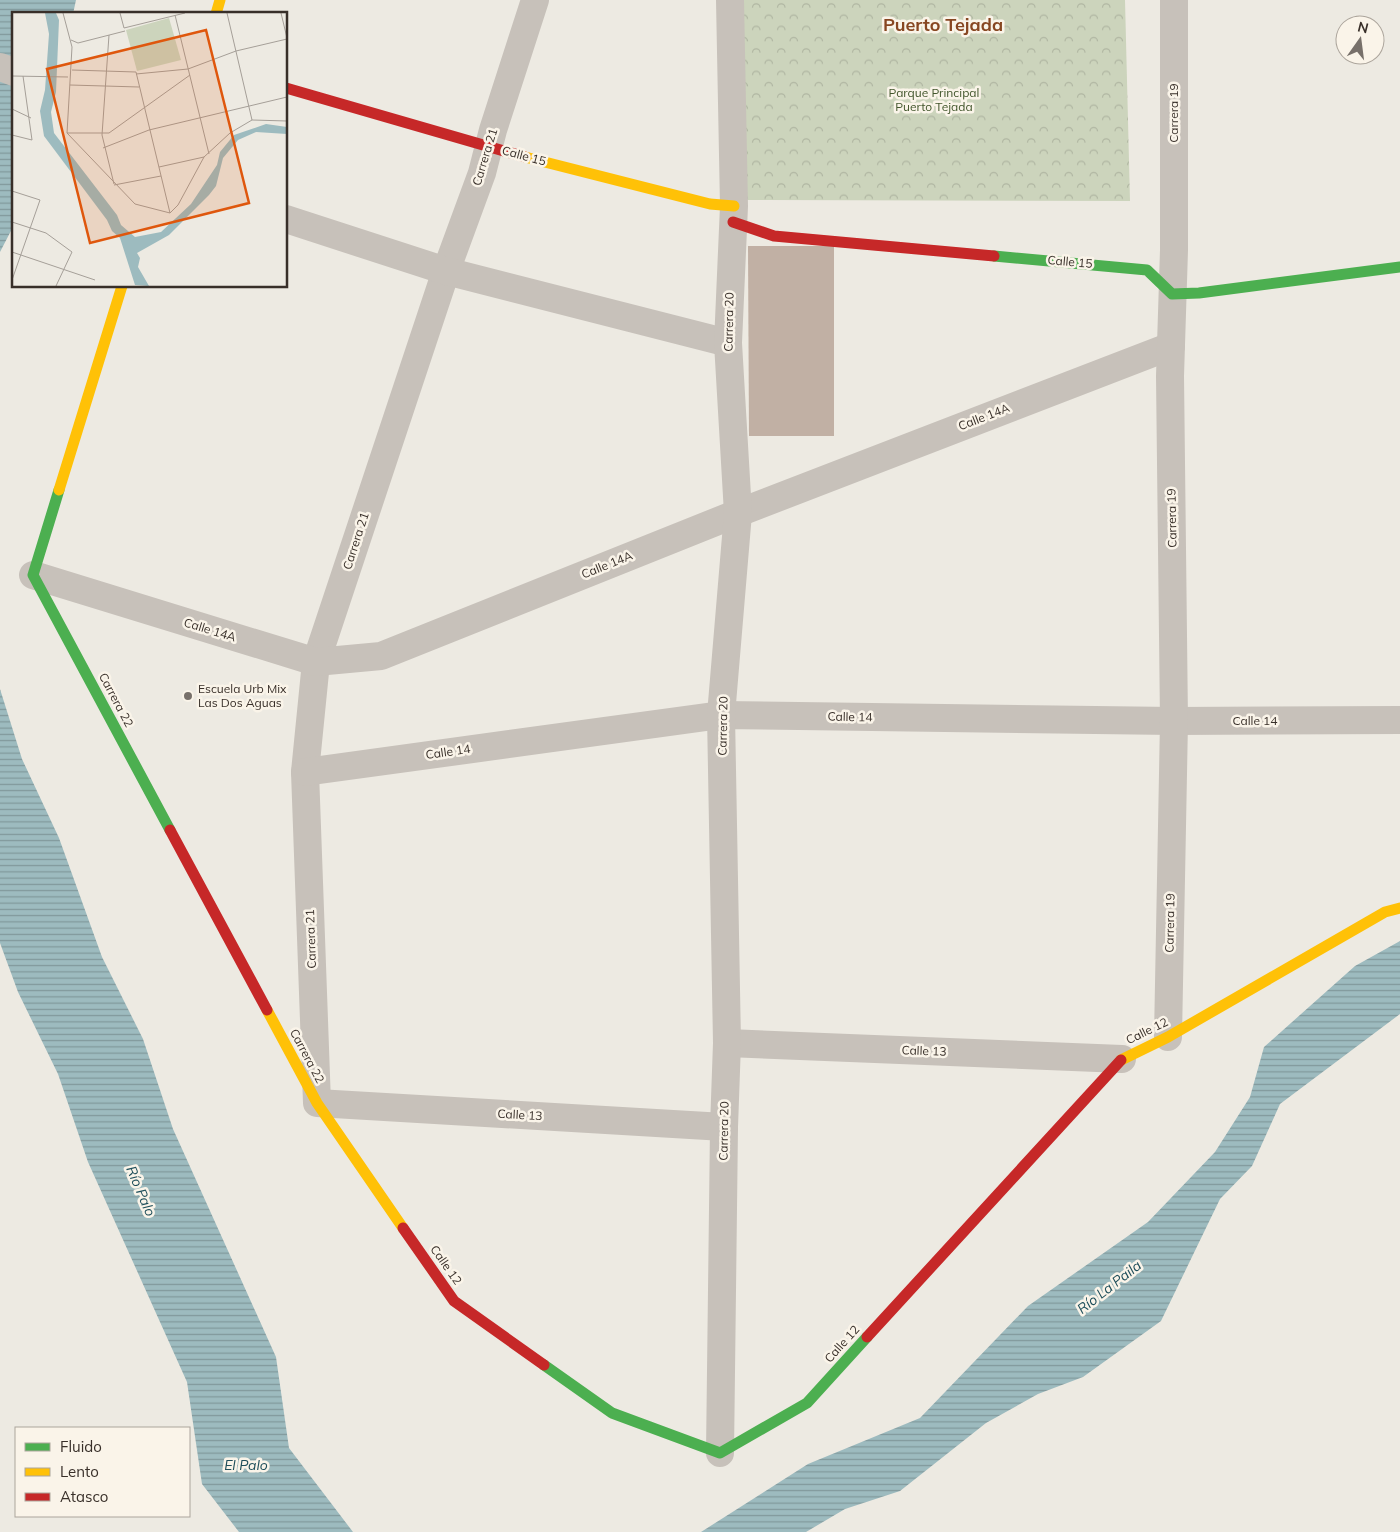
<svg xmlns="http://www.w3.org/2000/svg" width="1400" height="1532" viewBox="0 0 1400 1532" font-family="Mulish,sans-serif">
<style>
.park{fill:url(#park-crowns)}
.water{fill:url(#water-rules)}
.building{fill:#c1b0a4}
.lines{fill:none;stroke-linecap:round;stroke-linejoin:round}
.street{stroke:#c7c1ba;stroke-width:28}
.fast{stroke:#4caf50;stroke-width:11}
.slow{stroke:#ffc107;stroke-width:11}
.jam{stroke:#c62828;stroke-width:11}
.poi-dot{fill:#77706a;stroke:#faf4e9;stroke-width:2}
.labels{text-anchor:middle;stroke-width:5;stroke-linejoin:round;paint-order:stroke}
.park-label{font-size:12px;fill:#42562c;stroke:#faf4e9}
.street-label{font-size:12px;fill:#382f29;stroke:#faf4e9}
.poi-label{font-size:12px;fill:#382f29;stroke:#faf4e9;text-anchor:start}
.water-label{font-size:14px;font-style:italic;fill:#1e4e5a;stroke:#faf4e9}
.district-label{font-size:18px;font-weight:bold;fill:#874621;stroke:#faf4e9}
.inset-road{fill:none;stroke:#a59f98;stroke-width:1}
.view{fill:#df570d;fill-opacity:0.15;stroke:#df570d;stroke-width:2.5}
.inset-edge{fill:none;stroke:#382f29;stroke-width:2.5}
</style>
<defs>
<pattern id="park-crowns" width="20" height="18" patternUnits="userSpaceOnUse" patternTransform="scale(1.25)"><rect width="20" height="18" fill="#ccd4bc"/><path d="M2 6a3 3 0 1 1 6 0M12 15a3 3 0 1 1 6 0" fill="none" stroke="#b0b6a2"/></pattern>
<pattern id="water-rules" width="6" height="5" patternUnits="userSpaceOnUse" patternTransform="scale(1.25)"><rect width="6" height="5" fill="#9dbbbf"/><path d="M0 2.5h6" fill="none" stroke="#81989b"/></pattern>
</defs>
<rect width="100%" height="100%" fill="#edeae2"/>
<path class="park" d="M738,0H1125L1130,201L742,200Z"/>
<g class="water">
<path d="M0,0H76L73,14H14V225L0,252Z"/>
<path d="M0,689L22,759L59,838L102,957L143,1039L173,1129L276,1357L289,1448L353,1532H239L202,1484L187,1382L88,1162L58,1074L18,992L0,943Z"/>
<path d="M1400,941V1014L1280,1104L1252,1166L1220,1199L1161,1321L1083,1377L1038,1394L986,1423L900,1491L845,1509L806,1532H701L808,1464L920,1418L1028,1306L1148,1222L1215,1152L1250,1097L1264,1047L1355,966Z"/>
</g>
<path class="building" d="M748,246H834V436H749Z"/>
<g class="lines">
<g class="street">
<path d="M535,0L493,130L482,173L446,271L316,662L305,772L317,1103L724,1127"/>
<path d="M0,67L14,72"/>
<path d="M286,219L446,271L728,343"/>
<path d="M33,575L316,662L381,656L738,513L1171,346"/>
<path d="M305,772L721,715L1174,721L1400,720"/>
<path d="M1168,1037L1174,721L1170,376L1174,250V0"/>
<path d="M727,1043L1122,1059"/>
<path d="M720,1453L724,1127L727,1043L721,715L738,513L728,343L734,206L730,0"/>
</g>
<g class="fast">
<path d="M994,256L1147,270L1172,294L1199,293L1400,267"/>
<path d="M59,490L33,575L170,830"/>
<path d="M544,1365L612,1413L720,1453L807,1403L867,1337"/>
</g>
<g class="slow">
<path d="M216,14L220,0"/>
<path d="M525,157L710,204L734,206"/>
<path d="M59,490L122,286"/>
<path d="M267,1010L317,1103L403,1228"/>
<path d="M1121,1060L1168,1037L1385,912L1400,908"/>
</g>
<g class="jam">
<path d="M286,88L525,157"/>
<path d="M733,222L774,236L994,256"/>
<path d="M170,830L267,1010"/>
<path d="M403,1228L454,1301L544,1365"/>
<path d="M867,1337L1121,1060"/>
</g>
</g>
<circle class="poi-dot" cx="188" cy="696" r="5"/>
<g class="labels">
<g class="park-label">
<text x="934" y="97">Parque Principal<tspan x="934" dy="14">Puerto Tejada</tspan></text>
</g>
<g class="street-label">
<text transform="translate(1174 113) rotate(-90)" y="4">Carrera 19</text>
<text transform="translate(524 156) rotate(15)" y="4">Calle 15</text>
<text transform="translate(485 157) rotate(-73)" y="4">Carrera 21</text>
<text transform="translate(1070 262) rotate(5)" y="4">Calle 15</text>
<text transform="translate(729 322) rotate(-89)" y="4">Carrera 20</text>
<text transform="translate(984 417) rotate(-21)" y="4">Calle 14A</text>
<text transform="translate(1172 518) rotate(-91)" y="4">Carrera 19</text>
<text transform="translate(356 541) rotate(-72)" y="4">Carrera 21</text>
<text transform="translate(607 565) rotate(-22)" y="4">Calle 14A</text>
<text transform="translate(210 630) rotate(17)" y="4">Calle 14A</text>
<text transform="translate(116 700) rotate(62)" y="4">Carrera 22</text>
<text transform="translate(850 717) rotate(1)" y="4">Calle 14</text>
<text x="1255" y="725">Calle 14</text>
<text transform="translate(723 726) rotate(-89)" y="4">Carrera 20</text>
<text transform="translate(448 752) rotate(-8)" y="4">Calle 14</text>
<text transform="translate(1170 923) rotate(-89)" y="4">Carrera 19</text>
<text transform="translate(311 939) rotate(-92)" y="4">Carrera 21</text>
<text transform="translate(1147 1031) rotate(-26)" y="4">Calle 12</text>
<text transform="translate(924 1051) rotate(2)" y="4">Calle 13</text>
<text transform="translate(307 1056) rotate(62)" y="4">Carrera 22</text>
<text transform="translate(520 1115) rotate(3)" y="4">Calle 13</text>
<text transform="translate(724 1131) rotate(-89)" y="4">Carrera 20</text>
<text transform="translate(446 1265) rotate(55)" y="4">Calle 12</text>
<text transform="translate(842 1344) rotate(-48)" y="4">Calle 12</text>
</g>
<g class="poi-label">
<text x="198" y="693">Escuela Urb Mix<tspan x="198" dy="14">Las Dos Aguas</tspan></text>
</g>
<g class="water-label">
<text transform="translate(141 1191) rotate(67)" y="5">Río Palo</text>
<text transform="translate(1109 1287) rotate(-38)" y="5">Río La Paila</text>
<text x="246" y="1470">El Palo</text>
</g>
<g class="district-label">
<text x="943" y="31">Puerto Tejada</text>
</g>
</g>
<g transform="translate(12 12)">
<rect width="275" height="275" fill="#edeae2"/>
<path d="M157,6L169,48L125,59L114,18Z" fill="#ccd4bc"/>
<path d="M33,1H44L47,8L44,80L39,100L42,121L105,203L109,213L123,225L149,220L179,192L205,153L208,140L222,123L254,112L275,115V122L244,120L226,128L211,146L204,174L197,183L157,223L125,241L128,246L126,255L137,274L123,273L108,226L100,219L95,208L32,124L28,99L33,78L37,22Z" fill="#9dbbbf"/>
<path class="inset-road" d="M51,1L60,35L55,121L123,192L158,201L166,193L192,145L218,121L240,108L275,109M108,1L112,16L173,1M215,1L240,108M269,1L275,26M163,3L197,142M97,23L90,123L102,172M59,28L66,31L113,19M60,58L124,60L158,201M124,62L176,57L224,39L275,27M0,64L56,65M58,73L127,75M0,97L19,106M55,121H97L178,63M0,123L20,128L11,64M91,136L137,118L275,85M147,155L192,145M102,173L149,164M0,179L28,188L0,268M0,210L34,221L60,240L44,274M0,240L83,268"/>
<path class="view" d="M194,18L237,191L78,231L35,57Z"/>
<rect width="275" height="275" class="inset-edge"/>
</g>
<rect x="15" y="1427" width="175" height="90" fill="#faf4e9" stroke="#aca59c"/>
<rect x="25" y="1443" width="25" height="8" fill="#4caf50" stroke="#aca59c"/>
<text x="60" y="1452" font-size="15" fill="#382f29">Fluido</text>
<rect x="25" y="1468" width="25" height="8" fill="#ffc107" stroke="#aca59c"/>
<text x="60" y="1477" font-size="15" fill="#382f29">Lento</text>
<rect x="25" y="1493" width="25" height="8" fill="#c62828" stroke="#aca59c"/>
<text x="60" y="1502" font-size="15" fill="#382f29">Atasco</text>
<g transform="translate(1360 40) rotate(14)"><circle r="24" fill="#faf4e9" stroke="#aca59c"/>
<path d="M0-4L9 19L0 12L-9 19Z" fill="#77706a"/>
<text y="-8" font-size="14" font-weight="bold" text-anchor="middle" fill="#382f29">N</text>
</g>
</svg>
